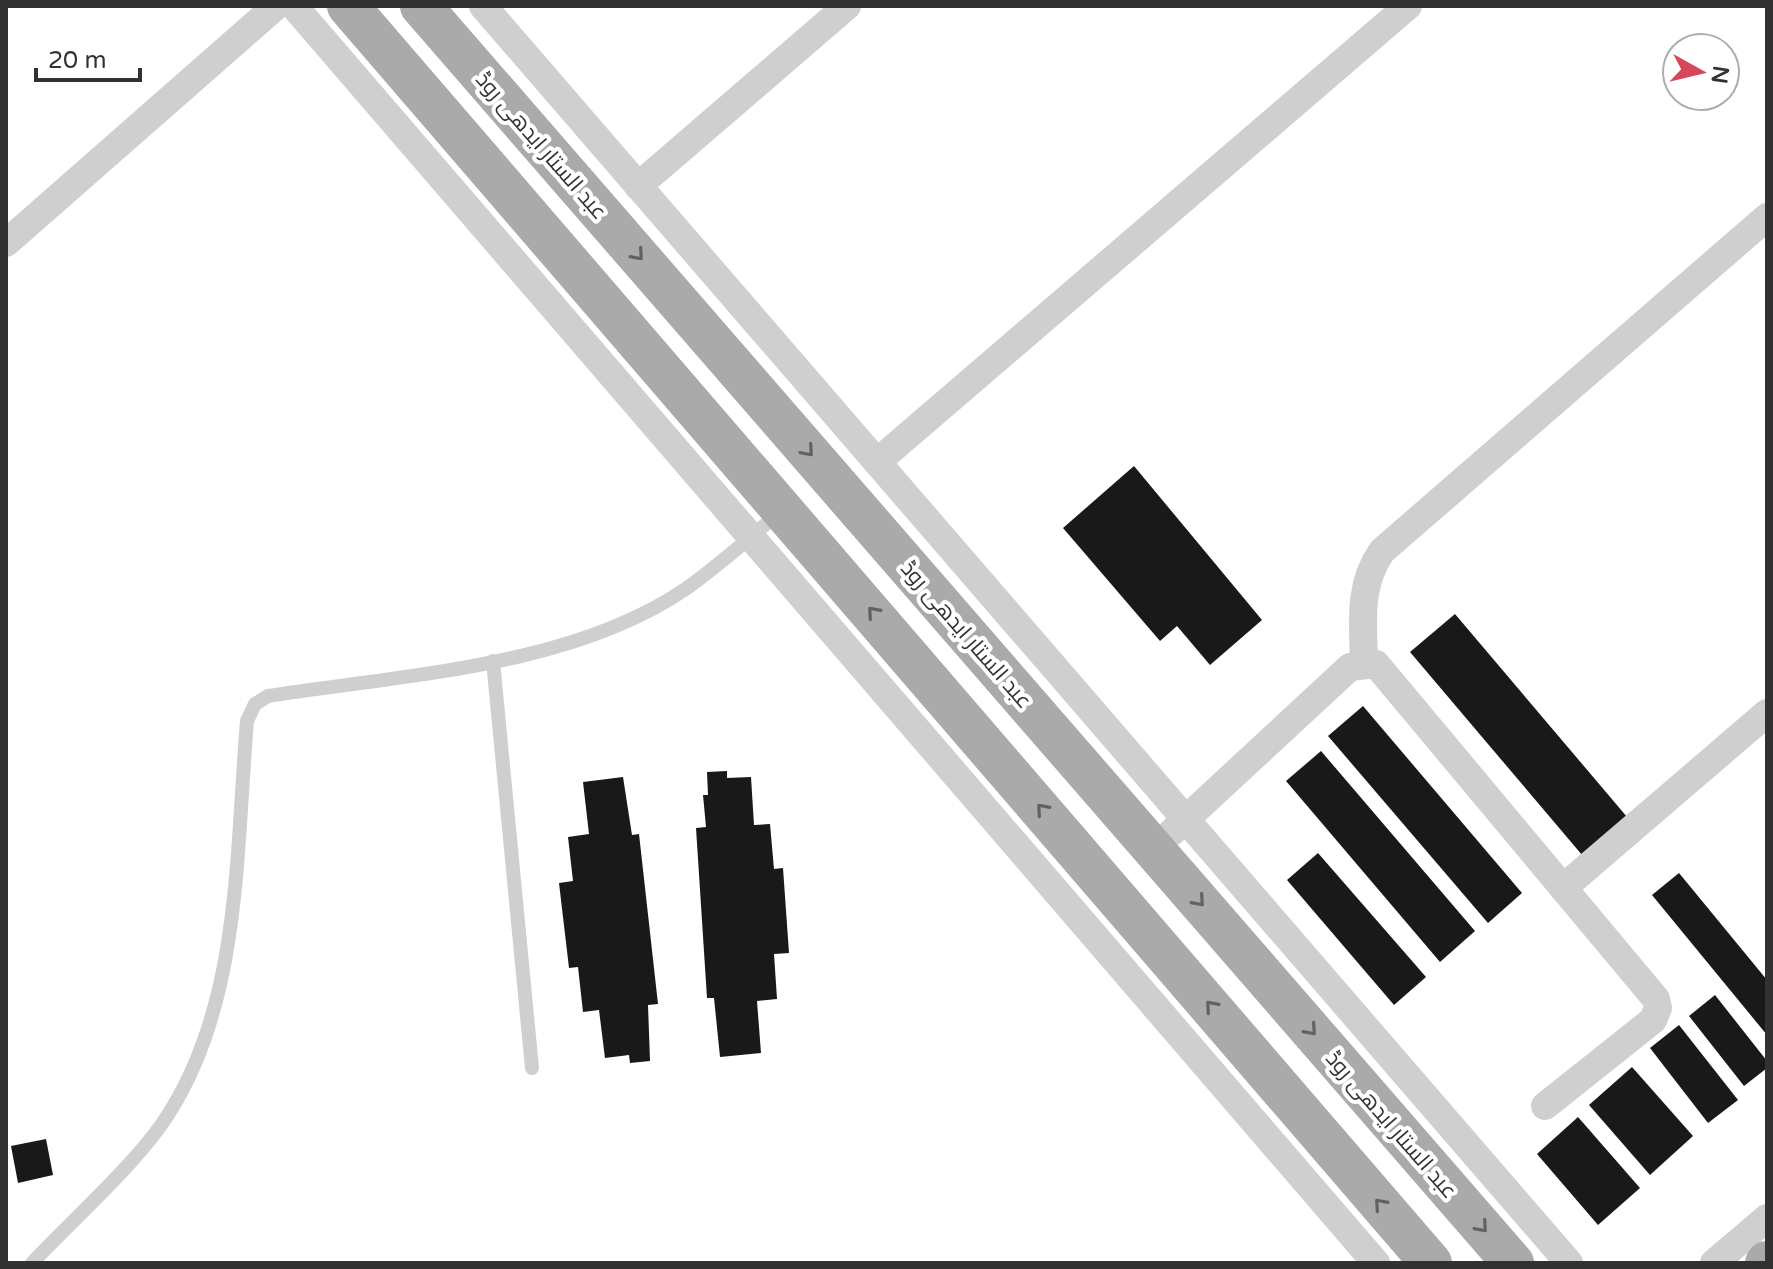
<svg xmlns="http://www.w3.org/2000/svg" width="1773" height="1269" viewBox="0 0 1773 1269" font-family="'Varela Round',Cairo,sans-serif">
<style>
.building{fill:#191919}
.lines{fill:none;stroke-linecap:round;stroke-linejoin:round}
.lane{stroke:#cfcfcf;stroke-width:14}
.street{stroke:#cfcfcf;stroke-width:28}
.primary{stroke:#aaa;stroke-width:42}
.oneway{stroke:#626262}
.labels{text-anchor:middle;stroke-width:8;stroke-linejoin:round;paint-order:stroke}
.street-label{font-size:22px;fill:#323232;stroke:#fff}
</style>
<rect width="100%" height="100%" fill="#fff"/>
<g class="building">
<path d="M1134,466L1262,620L1210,665L1177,626L1160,641L1063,528Z"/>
<path d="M1455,614L1633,824L1588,862L1410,652Z"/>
<path d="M1363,706L1522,893L1488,923L1328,736Z"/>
<path d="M1321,751L1475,931L1440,962L1286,781Z"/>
<path d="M727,771V778L751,777L754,825L770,824L774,869L783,868L789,953L774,954L777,999L757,1001L761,1053L720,1057L714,998H707L696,828L706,827L703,795H708L707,772Z"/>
<path d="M623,777L632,835L639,834L658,1004L648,1005L650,1061L630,1063L629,1055L605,1058L599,1010L583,1012L578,967L569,968L559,883L573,881L568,837L589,834L583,782Z"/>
<path d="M1318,853L1426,977L1394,1005L1287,880Z"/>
<path d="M1679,873L1767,980V1035L1652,895Z"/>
<path d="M1715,995L1767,1061V1068L1744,1086L1689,1016Z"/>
<path d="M1679,1025L1738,1100L1708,1123L1650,1048Z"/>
<path d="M1632,1067L1693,1136L1650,1175L1589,1105Z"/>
<path d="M1578,1117L1640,1188L1598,1225L1537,1154Z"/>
<path d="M46,1139L53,1175L18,1183L11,1146Z"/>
</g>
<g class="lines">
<g class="lane">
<path d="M493,661L532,1068"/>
<path d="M32,1263C73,1219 141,1160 171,1110C241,997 236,849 247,721L255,704L268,696C402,675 573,667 687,588C719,565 751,537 781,511"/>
</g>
<g class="street">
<path d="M294,6L1376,1263"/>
<path d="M483,6L1569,1263"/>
<path d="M638,186L847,6"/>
<path d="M6,243L276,6"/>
<path d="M877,462L1408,6"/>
<path d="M1364,663C1363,622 1358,585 1382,551L1767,217"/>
<path d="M1172,832L1350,667L1376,664L1656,999L1658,1008L1653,1020L1545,1106"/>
<path d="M1563,888L1767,713"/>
<path d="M1714,1263L1767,1218"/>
</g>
<g class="primary">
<path d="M348,6L1431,1263"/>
<path d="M421,6L1513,1263"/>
<path d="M1766,1263L1767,1262"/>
</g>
</g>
<defs><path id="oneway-chevron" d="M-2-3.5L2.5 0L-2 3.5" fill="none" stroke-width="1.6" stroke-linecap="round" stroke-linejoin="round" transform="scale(2)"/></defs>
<g class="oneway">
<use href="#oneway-chevron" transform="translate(638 255) rotate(49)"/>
<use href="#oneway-chevron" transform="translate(808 451) rotate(49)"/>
<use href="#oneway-chevron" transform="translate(873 612) rotate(-131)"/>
<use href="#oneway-chevron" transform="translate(1042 809) rotate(-131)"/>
<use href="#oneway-chevron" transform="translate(1199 901) rotate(49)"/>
<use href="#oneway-chevron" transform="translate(1211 1006) rotate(-131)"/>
<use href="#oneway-chevron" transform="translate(1311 1030) rotate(49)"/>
<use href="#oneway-chevron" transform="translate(1380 1204) rotate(-131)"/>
<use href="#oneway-chevron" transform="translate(1482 1227) rotate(49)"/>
</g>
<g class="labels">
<g class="street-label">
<text transform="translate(542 145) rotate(49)" y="8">عبد الستار ایدھی روڈ</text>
<text transform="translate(967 634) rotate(49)" y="8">عبد الستار ایدھی روڈ</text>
<text transform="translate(1392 1124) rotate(49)" y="8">عبد الستار ایدھی روڈ</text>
</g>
</g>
<rect width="1773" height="1269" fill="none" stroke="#323232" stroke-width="16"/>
<g transform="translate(1701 72) rotate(98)"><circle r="38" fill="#ffffff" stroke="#adadad" stroke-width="2"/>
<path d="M0-6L14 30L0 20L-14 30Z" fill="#d8465c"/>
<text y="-12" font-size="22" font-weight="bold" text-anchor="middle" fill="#323232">N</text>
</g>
<path d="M36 68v12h104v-12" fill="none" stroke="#323232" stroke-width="4"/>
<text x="48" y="68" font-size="24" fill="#323232" stroke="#ffffff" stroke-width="6" paint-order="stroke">20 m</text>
</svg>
